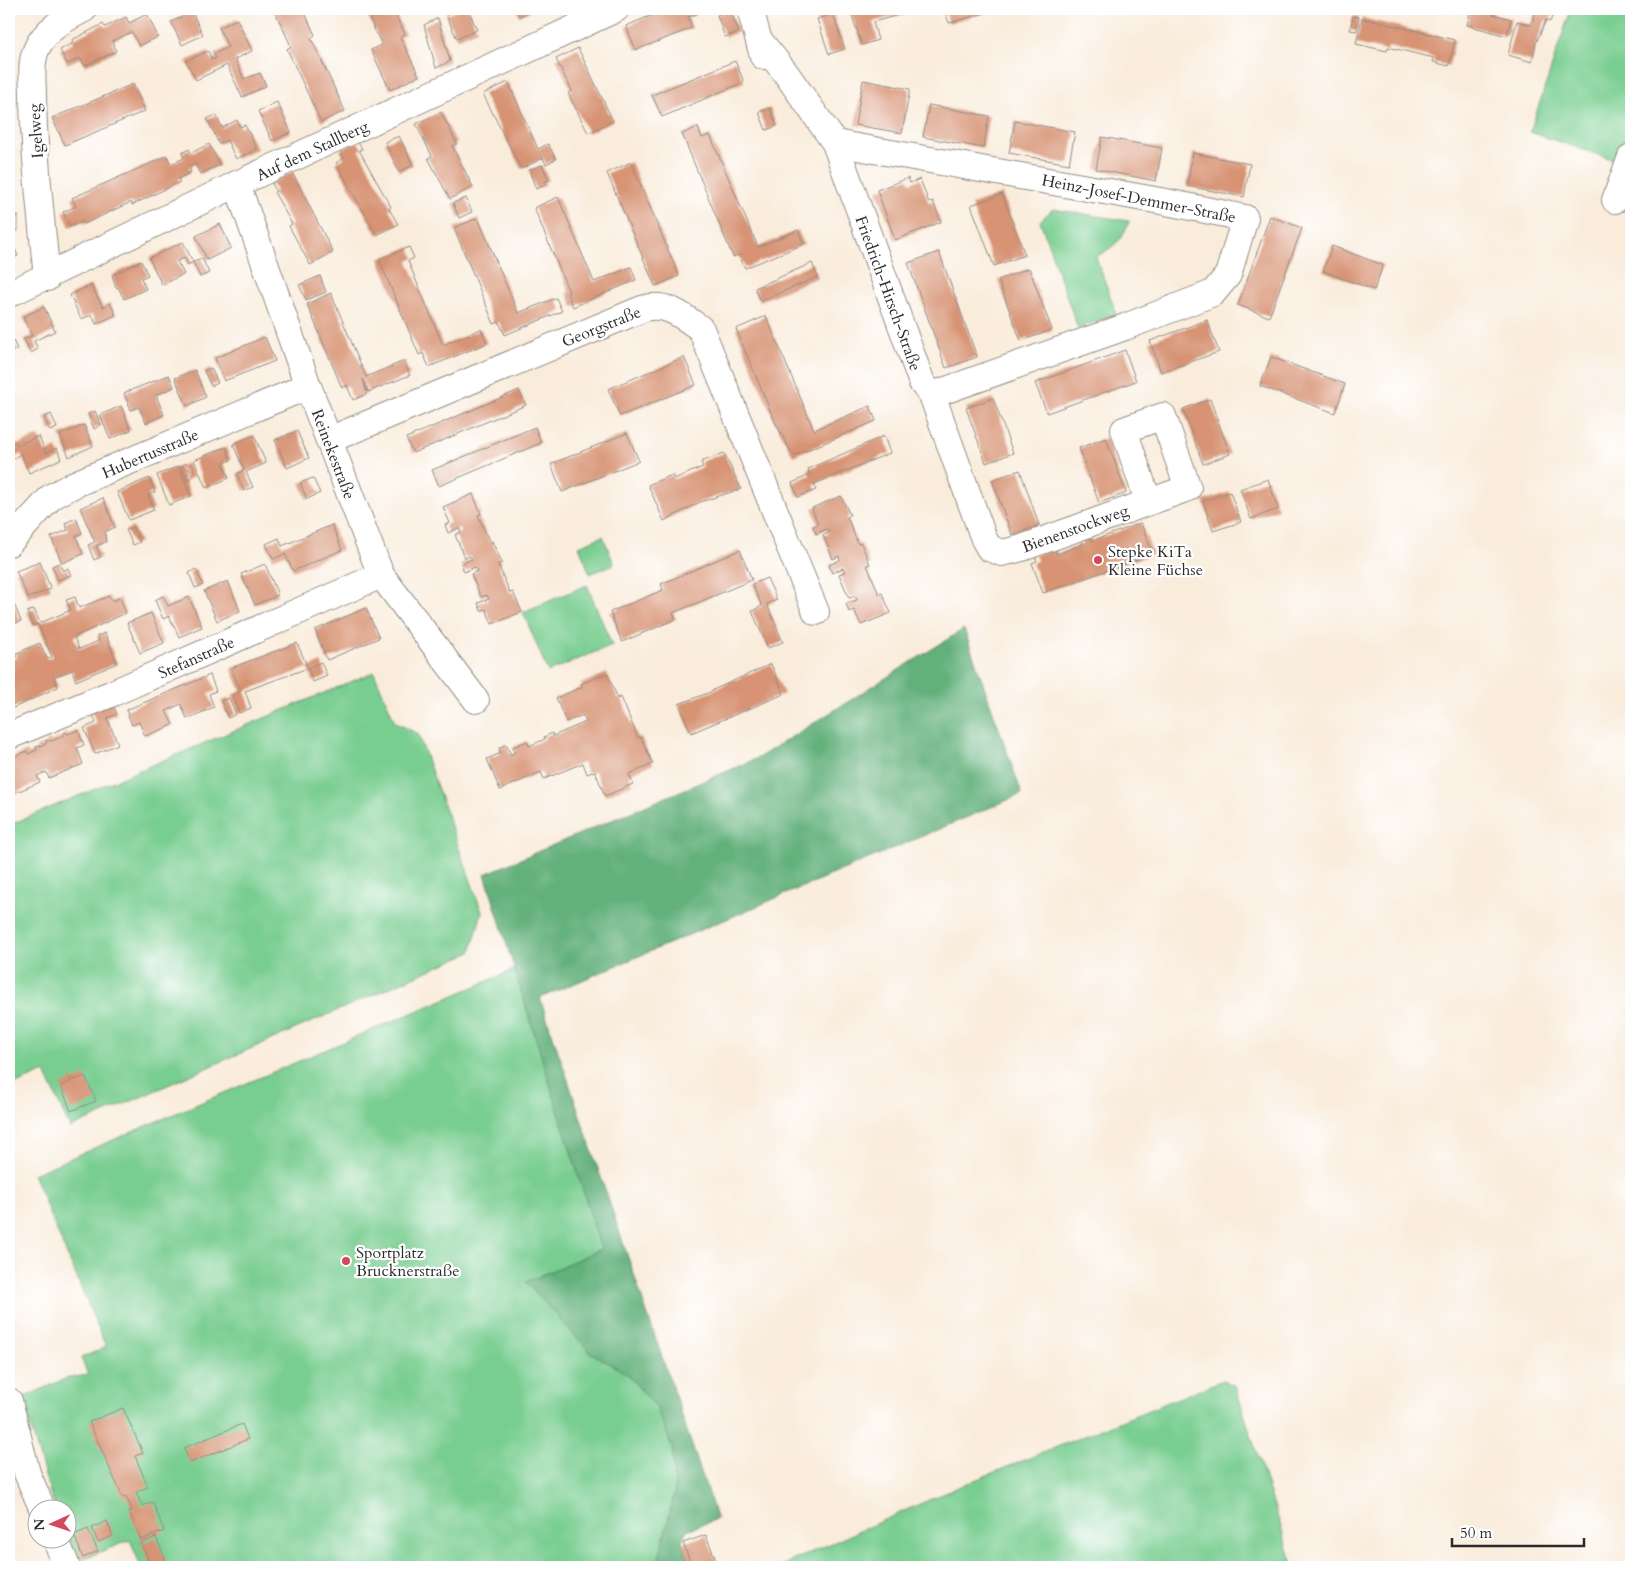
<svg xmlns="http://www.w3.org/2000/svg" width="1640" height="1576" viewBox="0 0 1640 1576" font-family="Cardo,serif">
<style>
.green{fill:#78cd90;stroke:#527c5e}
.forest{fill:#62b07a;stroke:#466e52}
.building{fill:#d79373}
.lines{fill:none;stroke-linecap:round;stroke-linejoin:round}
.minor-casing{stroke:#928c83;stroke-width:28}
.minor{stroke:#fff;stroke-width:26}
.poi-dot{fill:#d1495b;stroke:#fff;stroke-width:2}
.labels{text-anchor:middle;stroke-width:4.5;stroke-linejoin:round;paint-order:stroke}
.street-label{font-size:16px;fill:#2b2b2b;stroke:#fff}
.poi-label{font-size:16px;fill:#2b2b2b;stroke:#fff;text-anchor:start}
</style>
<rect width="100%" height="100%" fill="#fff"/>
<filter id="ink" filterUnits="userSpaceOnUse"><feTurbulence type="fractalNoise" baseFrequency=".02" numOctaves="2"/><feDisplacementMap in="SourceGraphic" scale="10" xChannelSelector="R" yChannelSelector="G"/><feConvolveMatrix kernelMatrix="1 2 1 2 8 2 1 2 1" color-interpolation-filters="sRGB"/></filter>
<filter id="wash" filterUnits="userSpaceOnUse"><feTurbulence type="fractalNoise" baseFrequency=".0096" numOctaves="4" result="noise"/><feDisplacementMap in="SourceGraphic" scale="20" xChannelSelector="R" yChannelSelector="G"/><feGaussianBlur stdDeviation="1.12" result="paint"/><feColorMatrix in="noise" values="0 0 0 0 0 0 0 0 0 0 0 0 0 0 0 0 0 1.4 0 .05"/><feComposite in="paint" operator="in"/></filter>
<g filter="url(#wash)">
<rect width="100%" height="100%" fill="#f9ecdb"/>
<g class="green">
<path d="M1571,9H1631V127L1620,162L1530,132Z"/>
<path d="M1053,209L1129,221C1123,241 1113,247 1096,257L1116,313L1078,329L1040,221Z"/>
<path d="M603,536L614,564L590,574L579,546Z"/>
<path d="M587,585L612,645L548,672L523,612Z"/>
<path d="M374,672L395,722L418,734L482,912L471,952L70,1128L45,1072L9,1087V825Z"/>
<path d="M518,968L717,1519L686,1530L682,1540L692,1567H141L130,1540L78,1561L68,1536V1508H56L51,1496L22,1398L67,1378L88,1375L81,1358L106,1347L33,1174Z"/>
<path d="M1223,1380L1235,1386L1294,1567H778L965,1484Z"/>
</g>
<path class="forest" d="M964,629L1022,794L540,998L717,1519L687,1530L682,1540L691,1567H657L675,1490L672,1447L656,1407L627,1374L590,1352L526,1282L601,1249L485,874L758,758Z"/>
<g id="blocks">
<g class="building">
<path d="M274,9H303L315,35L311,38L345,111L321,122L287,49L291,46Z"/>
<path d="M371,9H393L405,34L400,37L419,76L390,90L371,50L382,45L368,16L373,13Z"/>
<path d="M460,9H468L477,30L457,39L446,15Z"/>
<path d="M516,9H536L519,16Z"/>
<path d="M667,9H695L697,14L688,17L692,28L636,50L626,26Z"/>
<path d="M853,9H921L873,22L878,40L862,45L850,10Z"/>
<path d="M944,9H999L949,23Z"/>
<path d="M1471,9H1495L1493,14L1511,19L1507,36L1467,25Z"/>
<path d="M1536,9H1555L1550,22L1546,20L1536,43L1532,62L1508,55L1517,21L1531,25Z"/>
<path d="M730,10L739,32L725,37L717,15Z"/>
<path d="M192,12L203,35L182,45L171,22Z"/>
<path d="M147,14L158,37L139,46L132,32L112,41L116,51L85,66L80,58L67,64L60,50L73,43L72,40L103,24L105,27L126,17L129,23Z"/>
<path d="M833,14L845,49L829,54L817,19Z"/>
<path d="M1353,16L1359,17L1357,31L1350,30Z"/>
<path d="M438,18L450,61L436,68L424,25Z"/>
<path d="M1362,18L1455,40L1449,66L1433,62L1434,58L1388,47L1387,51L1356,44Z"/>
<path d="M237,19L252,51L235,59L244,79L260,73L266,86L242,97L227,65L196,80L186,61L208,51L212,60L216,58L214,54L228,47L219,28Z"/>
<path d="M578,48L613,121L588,133L568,93L572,91L556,59Z"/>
<path d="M735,61L744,82L662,117L652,95Z"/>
<path d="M863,80L910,89L902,133L855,125Z"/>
<path d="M508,82L538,149L548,144L556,159L546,164L543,158L521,169L483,94Z"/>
<path d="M133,84L145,111L65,145L52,118Z"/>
<path d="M277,102L291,132L272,141L258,111Z"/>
<path d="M929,105L989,116L983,148L923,137Z"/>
<path d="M770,108L777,126L766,130L759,112Z"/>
<path d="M441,112L457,144L452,146L473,187L450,199L428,158L432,156L416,124Z"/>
<path d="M216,115L222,128L237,120L240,127L245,125L257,149L236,159L227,140L219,144L213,131L207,119Z"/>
<path d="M1015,121L1075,132L1069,164L1009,153Z"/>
<path d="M698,127L702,138L710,135L758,247L798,230L804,244L745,268L739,255L733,257L682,134Z"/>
<path d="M9,130H12L14,150L15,207H9Z"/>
<path d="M399,136L413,165L399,172L385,142Z"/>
<path d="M1102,137L1162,148L1156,181L1096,169Z"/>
<path d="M358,142L362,149L359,150L391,207L389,209L398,224L377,235L336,163L344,158L340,150Z"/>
<path d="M209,144L220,165L200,174L195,164L189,167L191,172L178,179L180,182L132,205L131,202L84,224L83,221L70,227L63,212L76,206L72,198L167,156L171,164L184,158L182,153L189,149L191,153Z"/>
<path d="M1193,153L1250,164L1244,197L1187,186Z"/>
<path d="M631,162L679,276L655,286L607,173Z"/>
<path d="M542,165L549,180L544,182L546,185L536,189L529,170Z"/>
<path d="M292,172L333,252L310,265L289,226L292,224L274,192L276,191L272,183Z"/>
<path d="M908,178L910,183L920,179L929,203L933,201L941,222L895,240L877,190Z"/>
<path d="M1002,194L1025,255L994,266L971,205Z"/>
<path d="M558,197L594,282L631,267L636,280L573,307L567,293L569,292L534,208Z"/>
<path d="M466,198L472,212L459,218L453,203Z"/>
<path d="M18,215V231H9V216Z"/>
<path d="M1270,216L1302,228L1269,317L1238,305Z"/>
<path d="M478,218L518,313L556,298L562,311L505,335L499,322L494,324L454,228Z"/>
<path d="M220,224L231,248L207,260L196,236Z"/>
<path d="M9,236L18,256L9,260Z"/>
<path d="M183,242L193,262L202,258L209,273L200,277L193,262L188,265L185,258L177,261L184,274L162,285L149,258Z"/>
<path d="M1332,246L1383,265L1374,290L1323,271Z"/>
<path d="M409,247L414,258L408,261L443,345L481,329L487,343L429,367L423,353L419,355L379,259Z"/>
<path d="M939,252L977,357L946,368L908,263Z"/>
<path d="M141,261L148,275L141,278L146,289L124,299L118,287L116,288L112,275Z"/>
<path d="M812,263L818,277L760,301L755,288Z"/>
<path d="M1029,268L1052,330L1021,341L998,280Z"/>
<path d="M320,276L326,292L306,300L299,285Z"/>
<path d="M91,285L103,307L110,303L116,315L96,324L92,315L81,319L70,295Z"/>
<path d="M331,293L366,377L404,361L410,375L368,392L363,379L367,394L353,400L347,385L342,388L307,304Z"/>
<path d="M44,307L55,331L34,341L38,349L31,353L24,339L32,336L23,317Z"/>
<path d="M766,316L814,430L870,406L876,421L793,456L775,422L736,329Z"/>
<path d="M1207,320L1219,352L1161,372L1150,341Z"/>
<path d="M9,332L17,349L9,353Z"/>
<path d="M265,337L275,361L224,381L215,358Z"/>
<path d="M1125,350L1136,381L1047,413L1035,383Z"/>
<path d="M684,357L696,385L620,416L608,389Z"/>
<path d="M1271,357L1345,384L1335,413L1260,386Z"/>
<path d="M211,368L218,383L211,386L204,371Z"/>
<path d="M195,370L206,397L187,406L175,378Z"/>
<path d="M169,375L174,387L156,395L164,415L146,423L139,407L131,410L124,393Z"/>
<path d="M519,390L526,405L413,453L406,438Z"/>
<path d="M993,398L1013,453L986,463L966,408Z"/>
<path d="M1210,399L1230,454L1203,464L1183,409Z"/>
<path d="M121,406L131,430L110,439L100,415Z"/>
<path d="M95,411L101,425L94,429L88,414Z"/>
<path d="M51,414L57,428L50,431L44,417Z"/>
<path d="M84,425L93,446L69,457L60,435Z"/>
<path d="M535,427L541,443L439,486L432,470Z"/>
<path d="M297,431L309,458L287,468L275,440Z"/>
<path d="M627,433L639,461L562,492L551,464Z"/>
<path d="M254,435L266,463L246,472L253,487L244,491L237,474L244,470L233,444Z"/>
<path d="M39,436L46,453L57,448L61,459L29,473L21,454L10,460L9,443L15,441L17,445Z"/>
<path d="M884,436L890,453L814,484L816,490L798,497L792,483L810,475L808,469Z"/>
<path d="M1106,438L1126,493L1099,503L1079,448Z"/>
<path d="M226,447L231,460L223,463L229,478L206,488L194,460Z"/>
<path d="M724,453L741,489L700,502L664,521L648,485L672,475L674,479L703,467L701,462Z"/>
<path d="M187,463L193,477L187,480L181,466Z"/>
<path d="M179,466L191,496L169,505L157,475Z"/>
<path d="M1020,470L1039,525L1012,535L992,480Z"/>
<path d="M149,478L155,492L148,495L154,510L129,520L117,492Z"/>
<path d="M313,478L320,493L307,499L300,483Z"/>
<path d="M1268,479L1278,509L1251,519L1240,489Z"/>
<path d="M1230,492L1241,522L1213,531L1203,501Z"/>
<path d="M473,494L481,514L478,515L490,543L492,541L502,563L498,564L504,579L510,593L513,592L522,612L492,624L486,609L481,611L478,603L489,599L487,595L481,597L471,574L477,571L475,567L464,572L461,564L472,559L470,556L465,558L455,535L461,532L459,528L448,533L445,525L450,523L443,507Z"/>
<path d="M841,496L850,515L847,517L858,544L861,543L870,564L867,565L879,594L882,593L891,613L861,625L854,610L849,612L846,604L857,600L855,596L849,598L846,591L839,574L845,572L843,568L832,573L829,565L840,560L839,556L833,559L823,535L829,533L827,529L816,534L813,526L818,524L812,508Z"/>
<path d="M103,498L115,527L105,532L106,542L96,546L101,557L94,560L88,545L95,542L80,508Z"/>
<path d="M76,518L82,533L76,536L83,554L62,563L51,537L68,530L65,523Z"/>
<path d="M1141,523L1153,554L1043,593L1032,563L1037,561L1035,555L1055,548L1057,554L1083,544L1081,539L1090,535L1092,541Z"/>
<path d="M332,525L342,550L293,571L285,554L273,559L266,544L279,538L282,546Z"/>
<path d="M133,527L140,542L133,545L126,530Z"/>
<path d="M740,550L752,580L673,613L676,619L622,642L610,612L663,590L661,584Z"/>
<path d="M40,562L51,589L28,598L16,571Z"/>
<path d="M59,563L63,571L68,568L71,575L58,580L52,566Z"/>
<path d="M265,564L278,595L255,605L241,574Z"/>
<path d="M196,569L203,585L195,588L189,573Z"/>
<path d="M767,578L777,600L767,604L783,642L768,648L752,611L762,606L752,584Z"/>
<path d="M228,581L240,611L217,621L204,591Z"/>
<path d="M9,592L21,621L9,626Z"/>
<path d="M109,596L112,601L120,598L126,613L74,637L79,649L99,641L97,636L105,633L117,663L76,681L72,670L54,677L58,687L9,710V661L17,657L15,654L40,643L47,659L52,657L38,624L33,626L27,612L34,609L40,623L71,610L66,600L75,597L79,608Z"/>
<path d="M163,596L168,606L189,597L202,627L179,637L169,616L163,619L155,600Z"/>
<path d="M366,608L379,638L327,660L315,630Z"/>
<path d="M151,613L164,643L140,653L127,623Z"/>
<path d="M297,643L308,668L245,691L251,708L239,713L232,695L241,691L231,668Z"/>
<path d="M321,662L327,676L313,682L308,668Z"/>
<path d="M771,664L784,694L691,733L679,704L713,691V690Z"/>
<path d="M607,673L618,699L621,697L638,738L641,737L653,764L629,774L633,784L605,796L595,771L587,774L583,763L544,779L541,772L500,790L487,759L501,753L499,748L506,744L511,755L515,752L513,747L527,741L529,746L545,739L544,737L552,733L553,736L586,722L583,715L566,722L556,698L582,687L581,684Z"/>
<path d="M210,675L216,691L209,694L214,707L187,719L181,704L166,711L173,725L145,736L139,722L132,725L126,710Z"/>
<path d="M229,698L236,714L228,718L221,701Z"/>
<path d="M111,701L117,714L107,718L118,744L95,754L84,728L96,723L91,710Z"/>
<path d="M78,730L84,745L77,748L83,764L49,778L46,772L37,776L40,782L10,795L9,759L27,751L28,754L37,750L36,747L46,744V740L51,741L62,737L65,732L68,734Z"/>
<path d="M85,1076L96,1101L71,1111L61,1086L70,1082L71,1078L75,1080Z"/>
<path d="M123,1408L143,1453L135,1456L148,1487L136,1492L142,1506L153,1502L164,1531L141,1540L129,1512L132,1510L126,1496L123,1498L89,1422Z"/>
<path d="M242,1424L248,1439L190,1463L184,1448Z"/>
<path d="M107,1521L113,1536L98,1542L92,1528Z"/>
<path d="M88,1529L98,1551L83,1558L74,1535Z"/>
<path d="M706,1535L717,1563L706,1567H692L683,1543Z"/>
<path d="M156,1537L166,1561L151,1567L141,1543Z"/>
</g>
</g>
</g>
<g filter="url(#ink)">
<use href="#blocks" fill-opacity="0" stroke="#928c83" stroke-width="1"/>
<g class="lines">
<g class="minor-casing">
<g id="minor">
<path d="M750,9L763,56"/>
<path d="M759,40L785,72L835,143L922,383L932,395L984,539L989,548L1002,553L1022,548L1188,488L1163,416L1124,430L1148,501"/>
<path d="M835,143L1166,202L1245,218L1228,275L1213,293L1125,327L932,395"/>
<path d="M237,184L308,386L381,575L476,700"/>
<path d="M1615,200L1631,157"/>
<path d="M47,278C41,217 34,156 33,95C33,80 30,64 36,50C44,30 66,18 84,9"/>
<path d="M9,294L237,184L616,9"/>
<path d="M329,440L642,309C665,301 683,316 701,329L816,612"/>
<path d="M9,543L51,497L75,484L308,386"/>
<path d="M9,736L113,693L381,575"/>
<path d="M9,1401L27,1473L42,1508"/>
<path d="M55,1538L67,1567"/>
</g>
</g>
<use href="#minor" class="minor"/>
</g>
</g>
<g class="poi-dot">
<circle cx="1098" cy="560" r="5"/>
<circle cx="346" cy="1261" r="5"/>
</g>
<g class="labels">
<g class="street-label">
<text transform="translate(35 131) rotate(-94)" y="6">Igelweg</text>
<text transform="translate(312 150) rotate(-25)" y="6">Auf dem Stallberg</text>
<text transform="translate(1139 198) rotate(11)" y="6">Heinz-Josef-Demmer-Straße</text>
<text transform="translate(889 293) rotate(70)" y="6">Friedrich-Hirsch-Straße</text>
<text transform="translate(601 326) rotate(-22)" y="6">Georgstraße</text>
<text transform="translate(150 453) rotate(-23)" y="6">Hubertusstraße</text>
<text transform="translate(334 454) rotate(69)" y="6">Reinekestraße</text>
<text transform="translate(1075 528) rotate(-20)" y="6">Bienenstockweg</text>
<text transform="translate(196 657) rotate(-24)" y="6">Stefanstraße</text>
</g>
<g class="poi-label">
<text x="1108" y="557">Stepke KiTa<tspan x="1108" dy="18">Kleine Füchse</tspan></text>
<text x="356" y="1258">Sportplatz<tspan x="356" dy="18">Brucknerstraße</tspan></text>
</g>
</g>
<rect width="1640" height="1576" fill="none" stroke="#fff" stroke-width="30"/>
<g transform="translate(52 1524) rotate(267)"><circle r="24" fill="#ffffff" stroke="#aaaaaa"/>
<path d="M0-4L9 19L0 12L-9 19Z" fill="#d1495b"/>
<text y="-8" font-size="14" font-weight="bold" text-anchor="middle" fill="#2b2b2b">N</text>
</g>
<path d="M1452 1538v8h132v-8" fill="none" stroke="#2b2b2b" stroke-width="2.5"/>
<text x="1460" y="1538" font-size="15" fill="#2b2b2b" stroke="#ffffff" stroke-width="4" paint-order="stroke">50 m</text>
</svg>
